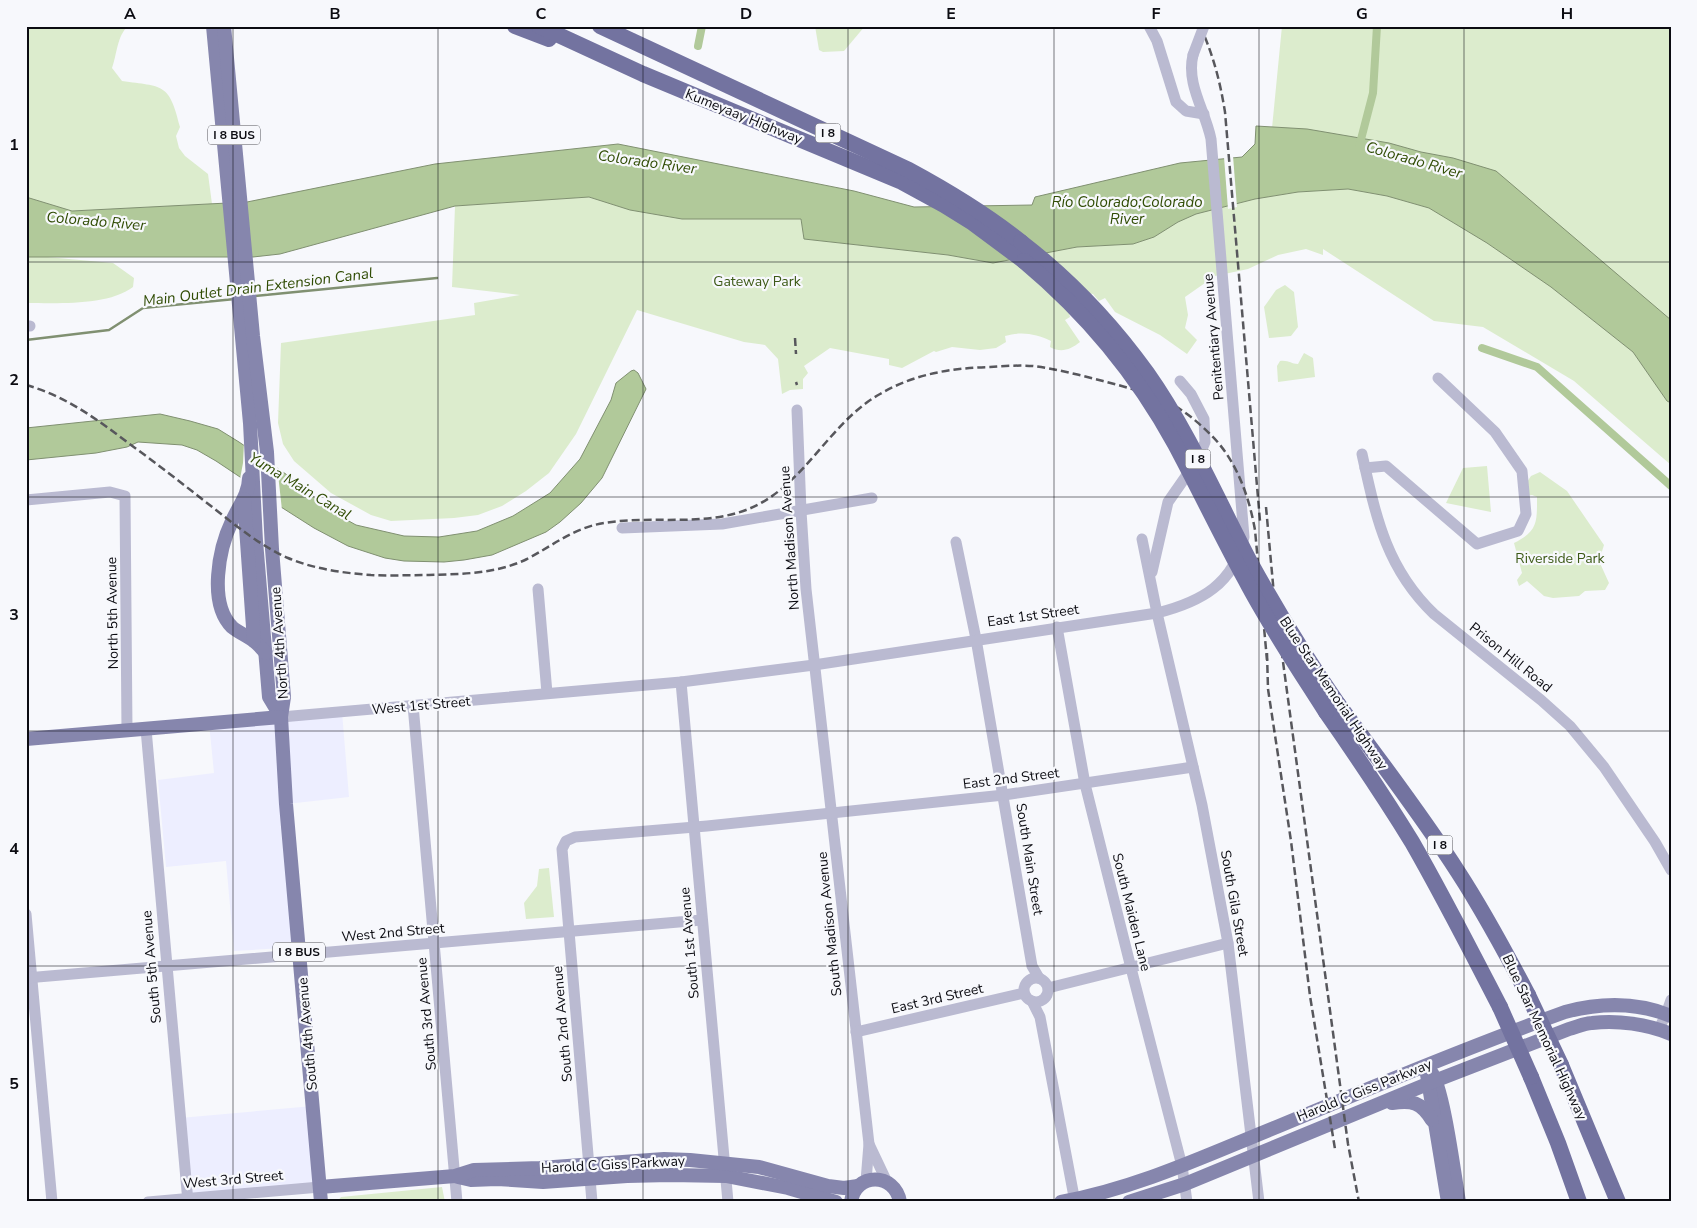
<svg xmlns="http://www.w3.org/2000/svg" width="1697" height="1228" viewBox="0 0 1697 1228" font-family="'Nunito Sans',sans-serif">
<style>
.built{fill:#edeeff}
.green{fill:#dceccd}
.water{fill:#b1c99a;stroke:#809071}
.pier{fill:#f7f8fc}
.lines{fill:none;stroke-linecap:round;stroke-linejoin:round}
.stream{stroke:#809071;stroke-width:2.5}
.canal{stroke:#b1c99a;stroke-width:8}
.minor{stroke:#babad1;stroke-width:11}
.major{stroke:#8686ad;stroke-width:14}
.highway{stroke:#7373a0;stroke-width:16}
.rail{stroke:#57575c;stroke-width:2.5;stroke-dasharray:8 4;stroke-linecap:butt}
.minor-bridge{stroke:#babad1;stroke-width:11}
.highway-bridge{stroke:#7373a0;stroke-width:16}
.grid{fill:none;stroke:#0c0c12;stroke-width:1;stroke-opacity:0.55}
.labels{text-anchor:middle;stroke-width:4.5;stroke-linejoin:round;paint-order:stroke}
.shield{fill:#f7f8fc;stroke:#525358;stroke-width:1}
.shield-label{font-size:12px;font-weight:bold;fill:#0c0c12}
.street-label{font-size:14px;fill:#0c0c12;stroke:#f7f8fc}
.park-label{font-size:14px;fill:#3d5a17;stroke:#f7f8fc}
.water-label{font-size:15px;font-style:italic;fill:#304c04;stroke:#f7f8fc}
.neatline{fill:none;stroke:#0c0c12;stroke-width:2}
.grid-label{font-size:16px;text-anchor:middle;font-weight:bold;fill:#0c0c12}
</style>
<rect width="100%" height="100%" fill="#f7f8fc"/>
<g class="built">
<path d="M342,712L349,797L287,804L299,947L234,951L226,861L166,867L158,780L214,773L209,723Z"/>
<path d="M313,1106L320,1187L187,1198L180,1118Z"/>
</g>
<g class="green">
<path d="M26,26H128C117,36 117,54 112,68L122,81C163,87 169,82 180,127L176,136L179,148L185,156L208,174L212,204L72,211L26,197Z"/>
<path d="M815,26H865L844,51L823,52L819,50Z"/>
<path d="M1282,26H1671V321L1453,158L1421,152L1389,143L1272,128Z"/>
<path d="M1348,189L1387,196L1429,208L1487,243L1551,287L1633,352L1667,401L1671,403V465L1574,381L1483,327L1434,321L1323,249V255L1306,249L1278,255L1248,269L1215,276L1185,297L1188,315L1185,328L1197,340L1187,354L1160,335L1115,312L1105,298L1099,301L1093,294L1084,293L1067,306L1070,317L1065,320L1080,342C1070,350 1061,353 1050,347L1051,341C1036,334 1022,331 1005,336L1006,342L996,348L980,350L952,347L936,352L934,351L902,368L889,365V359L830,348L804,366L808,373L803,379V389L790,390L782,394L778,359L765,345L744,342L637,310L576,434L549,473L526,491L502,506L478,515L454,518L391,521L371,515L331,493L294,461L283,444L278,423L281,343L475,315L474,303L520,295L452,287L455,206L589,197L630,210L683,219H801L804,239L948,255L993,263L1077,247L1133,244L1154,237L1178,222L1196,214L1255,199L1298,192Z"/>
<path d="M26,257H47L113,263L134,278L133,287C108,306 58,303 26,303Z"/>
<path d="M1285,285L1294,292L1298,327L1291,336L1269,338L1264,307L1276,290Z"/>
<path d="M1304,353L1313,358L1315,377L1278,382L1277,366L1280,361C1289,360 1291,364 1298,364Z"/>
<path d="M1487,466L1491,512L1446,503L1463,468Z"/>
<path d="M1540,472L1567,491L1604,545L1599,561L1609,583L1605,590L1585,591L1579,596L1553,598L1544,596L1527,581L1519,586L1517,580L1522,573L1514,543C1538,531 1537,522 1537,497L1532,495L1526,496L1525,485L1531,476Z"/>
<path d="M549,868L554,917L526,919L524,903L537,886L539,869Z"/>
<path d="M442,1187L445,1202H337L341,1197Z"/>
</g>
<g class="water">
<path d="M1256,126L1307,129L1389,143L1421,152L1453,158L1496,171L1671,320V403L1667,401L1633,352L1551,287L1487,243L1429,208L1387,196L1348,189L1298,192L1255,199L1196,214L1178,222L1154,237L1133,244L1077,247L993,263L948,255L804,239L801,219H682L630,210L589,197L455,206L280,254L253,257H26V197L72,211L247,202L435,164L618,144L854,191L914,207L1032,205L1035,197L1180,163L1242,157L1255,144Z"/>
<path d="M634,370L638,373L646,389L602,478L581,503L560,522L546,532L492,555L464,560L444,562L404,561L385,558L348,546L314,528L270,500L249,483L216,461L197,450L182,445L138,442L127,447L96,453L26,460V428L160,414L190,421L218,429L239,442L296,481L329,510L356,525L404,536L439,537L477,531L513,516L550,493L580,459L611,400L616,383L631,371Z"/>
</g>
<g class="pier">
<path d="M1233,156L1237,207L1228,209L1224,157Z"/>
<path d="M244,442L277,465L282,510L240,479L243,463Z"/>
</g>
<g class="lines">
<g class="stream">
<path d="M255,296L437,278"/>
<path d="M26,340L109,330L143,308L235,299"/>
</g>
<g class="canal">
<path d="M698,46L702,26"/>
<path d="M1359,147L1373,93L1377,26"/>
<path d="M1482,348L1537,367L1671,486"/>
</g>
<g class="minor">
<path d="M1149,26L1157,41L1176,102L1186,111L1204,114"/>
<path d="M26,326H30"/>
<path d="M797,410L801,511L806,589L869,1144L866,1181"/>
<path d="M1362,454C1376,517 1386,568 1434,614L1541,700L1570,726L1604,767L1655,842L1671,870"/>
<path d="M1365,468L1386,466L1477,544L1518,531L1526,514L1522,471L1495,432L1438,378"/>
<path d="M26,500L110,492L125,496L127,730"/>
<path d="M622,528L722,524L872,498"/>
<path d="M1142,539L1157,613L1202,805L1228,943L1259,1202"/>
<path d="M956,542L976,639L1032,966L1039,978"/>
<path d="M1152,572L1168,502L1198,459L1205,442L1204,419L1191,394L1180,381"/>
<path d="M538,589L547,693"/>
<path d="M1057,627L1085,784L1131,968L1182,1166L1187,1202"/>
<path d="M681,682L728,1202"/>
<path d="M413,705L457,1202"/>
<path d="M281,717L681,682L814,665L1157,613C1201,602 1234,584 1244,537L1211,139C1205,110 1186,84 1193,55"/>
<path d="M146,729L188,1202"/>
<path d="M26,914L52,1202"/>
<circle cx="1036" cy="990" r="12"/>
<path d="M26,978L702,920"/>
<path d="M1048,988L1228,943"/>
<path d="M1032,1001L1040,1017L1075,1202"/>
<path d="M1659,1029L1666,1014L1671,1000"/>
<path d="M856,1032L1024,993"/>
<path d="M869,1144L887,1182"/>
<path d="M148,1202L320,1187"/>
<path d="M592,1202L562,849L566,841L575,837L707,826L1004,795L1193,767"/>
</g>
<g class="major">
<path d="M213,26L250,423L256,541L269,697L281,717"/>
<path d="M224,26L253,336L267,452L272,549L284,697L281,717L286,804L321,1202"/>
<path d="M249,478C249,494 238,507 232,521C219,548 208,603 232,627C239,633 248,636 255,642C259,645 262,649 266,653"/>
<path d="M244,499L254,641"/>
<path d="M26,739L281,717"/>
<path d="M1431,1072C1443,1085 1455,1179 1459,1202"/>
<path d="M1427,1074L1448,1202"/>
<path d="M1392,1103C1412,1100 1421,1102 1432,1120"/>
<path d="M458,1177L471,1180L497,1179L543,1182L627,1176L670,1175L726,1176L788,1188L836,1202"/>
<path d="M320,1187L455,1176L474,1170L540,1168L664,1159L690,1160L759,1167L828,1186L844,1188L858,1186"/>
<path d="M851,1202C855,1172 895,1172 900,1202"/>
<path d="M1061,1202C1138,1188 1207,1155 1279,1126C1374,1086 1468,1047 1565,1012C1599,1003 1637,1002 1671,1016"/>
<path d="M1129,1202L1185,1184L1437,1080L1569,1029C1577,1027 1585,1023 1592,1023C1618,1020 1647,1024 1671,1034"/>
</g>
<g class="highway">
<path d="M515,26L549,39"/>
<path d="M539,26L643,74L900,181L944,205L973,223L1024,261"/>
<path d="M600,26L909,170C948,191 986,214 1021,242"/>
<path d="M1338,704C1379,760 1421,814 1458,872C1484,912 1506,953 1528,995"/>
<path d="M1326,712C1356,755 1385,798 1412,842C1443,896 1471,951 1500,1007"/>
<path d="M1561,1065L1618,1202"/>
<path d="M1531,1077L1558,1143L1579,1202"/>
</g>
<g class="rail">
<path d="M1200,26C1213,54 1220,81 1225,112L1260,521"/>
<path d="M795,338L796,354"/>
<path d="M796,382L797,385"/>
<path d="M26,385C66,396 98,420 131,445C160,466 188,488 216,510C239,528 261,546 288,558C314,569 343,573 371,575C390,576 410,575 429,575C462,574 496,574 527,559C554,545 573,528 604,523C651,515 700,527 746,510C804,488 828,423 880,394C914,374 951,368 990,367C1004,366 1019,365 1033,366C1056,369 1080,375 1103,381C1126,387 1149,393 1171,404C1185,411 1199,423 1210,434C1236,459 1249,496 1255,530L1267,660"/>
<path d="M1266,507L1274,595L1348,1144L1359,1202"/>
<path d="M1267,653L1268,689L1291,841L1310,996L1335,1149"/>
</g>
<path class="minor-bridge" d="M1193,55L1204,26"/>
<g class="highway-bridge">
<path d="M1021,242C1069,279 1111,323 1147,373C1188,431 1217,499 1250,562C1277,611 1306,658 1338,704"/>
<path d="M1024,261C1085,312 1137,374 1175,444C1199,489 1221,535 1245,579C1269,625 1298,668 1326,712"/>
<path d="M1528,995L1561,1065"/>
<path d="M1500,1007L1531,1077"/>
</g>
</g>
<path class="grid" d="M233,26V1202M438,26V1202M643,26V1202M848,26V1202M1054,26V1202M1259,26V1202M1464,26V1202M26,262H1671M26,497H1671M26,731H1671M26,966H1671"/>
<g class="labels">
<g class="shield">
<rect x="815.5" y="123.5" width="25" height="19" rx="4"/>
<rect x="208" y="125.5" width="52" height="19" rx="4"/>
<rect x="1185.5" y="449.5" width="25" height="19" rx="4"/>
<rect x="1427.5" y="835.5" width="25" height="19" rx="4"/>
<rect x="273" y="942.5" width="52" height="19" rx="4"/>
</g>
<g class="shield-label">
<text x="828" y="137">I 8</text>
<text x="234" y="139">I 8 BUS</text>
<text x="1198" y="463">I 8</text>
<text x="1440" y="849">I 8</text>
<text x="299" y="956">I 8 BUS</text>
</g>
<g class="street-label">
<text transform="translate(744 116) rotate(22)" y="5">Kumeyaay Highway</text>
<text transform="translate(1213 337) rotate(-95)" y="5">Penitentiary Avenue</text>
<text transform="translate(789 538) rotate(-94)" y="5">North Madison Avenue</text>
<text transform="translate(112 613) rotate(-91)" y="5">North 5th Avenue</text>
<text transform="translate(1033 615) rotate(-8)" y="5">East 1st Street</text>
<text transform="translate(279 643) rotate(-94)" y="5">North 4th Avenue</text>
<text transform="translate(1511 657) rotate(39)" y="5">Prison Hill Road</text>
<text transform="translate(1334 693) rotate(56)" y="5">Blue Star Memorial Highway</text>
<text transform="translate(421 705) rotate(-5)" y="5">West 1st Street</text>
<text transform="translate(1011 778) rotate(-7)" y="5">East 2nd Street</text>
<text transform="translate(1030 859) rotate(81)" y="5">South Main Street</text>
<text transform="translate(1235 903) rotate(80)" y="5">South Gila Street</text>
<text transform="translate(1132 912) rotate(76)" y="5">South Maiden Lane</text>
<text transform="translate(829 924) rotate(-96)" y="5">South Madison Avenue</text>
<text transform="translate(393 932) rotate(-5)" y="5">West 2nd Street</text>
<text transform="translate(689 943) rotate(-95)" y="5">South 1st Avenue</text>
<text transform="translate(151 967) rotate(-95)" y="5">South 5th Avenue</text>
<text transform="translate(937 998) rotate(-13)" y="5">East 3rd Street</text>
<text transform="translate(426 1014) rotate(-95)" y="5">South 3rd Avenue</text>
<text transform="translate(562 1024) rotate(-95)" y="5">South 2nd Avenue</text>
<text transform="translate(307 1034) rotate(-95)" y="5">South 4th Avenue</text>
<text transform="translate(1545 1037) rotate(65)" y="5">Blue Star Memorial Highway</text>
<text transform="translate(1364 1090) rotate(-22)" y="5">Harold C Giss Parkway</text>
<text transform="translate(613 1164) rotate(-3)" y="5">Harold C Giss Parkway</text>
<text transform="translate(233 1179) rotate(-5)" y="5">West 3rd Street</text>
</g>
<g class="park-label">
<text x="757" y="286">Gateway Park</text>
<text x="1560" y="563">Riverside Park</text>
</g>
<g class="water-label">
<text transform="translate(1414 160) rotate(16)" y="5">Colorado River</text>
<text transform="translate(647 162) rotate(8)" y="5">Colorado River</text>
<text x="1127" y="207">Río Colorado;Colorado<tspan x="1127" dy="17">River</tspan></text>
<text transform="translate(96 221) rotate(5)" y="5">Colorado River</text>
<text transform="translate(258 287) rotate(-7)" y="5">Main Outlet Drain Extension Canal</text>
<text transform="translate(300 486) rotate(31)" y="5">Yuma Main Canal</text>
</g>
</g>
<rect width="1697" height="1228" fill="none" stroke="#f7f8fc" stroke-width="55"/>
<rect x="28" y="28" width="1642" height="1172" class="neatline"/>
<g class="grid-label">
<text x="130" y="19">A</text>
<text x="335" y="19">B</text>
<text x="541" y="19">C</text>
<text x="746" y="19">D</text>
<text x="951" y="19">E</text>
<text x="1156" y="19">F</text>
<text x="1362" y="19">G</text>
<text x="1567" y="19">H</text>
<text x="14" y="150">1</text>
<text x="14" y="385">2</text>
<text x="14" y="620">3</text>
<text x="14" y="854">4</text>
<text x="14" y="1089">5</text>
</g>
</svg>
